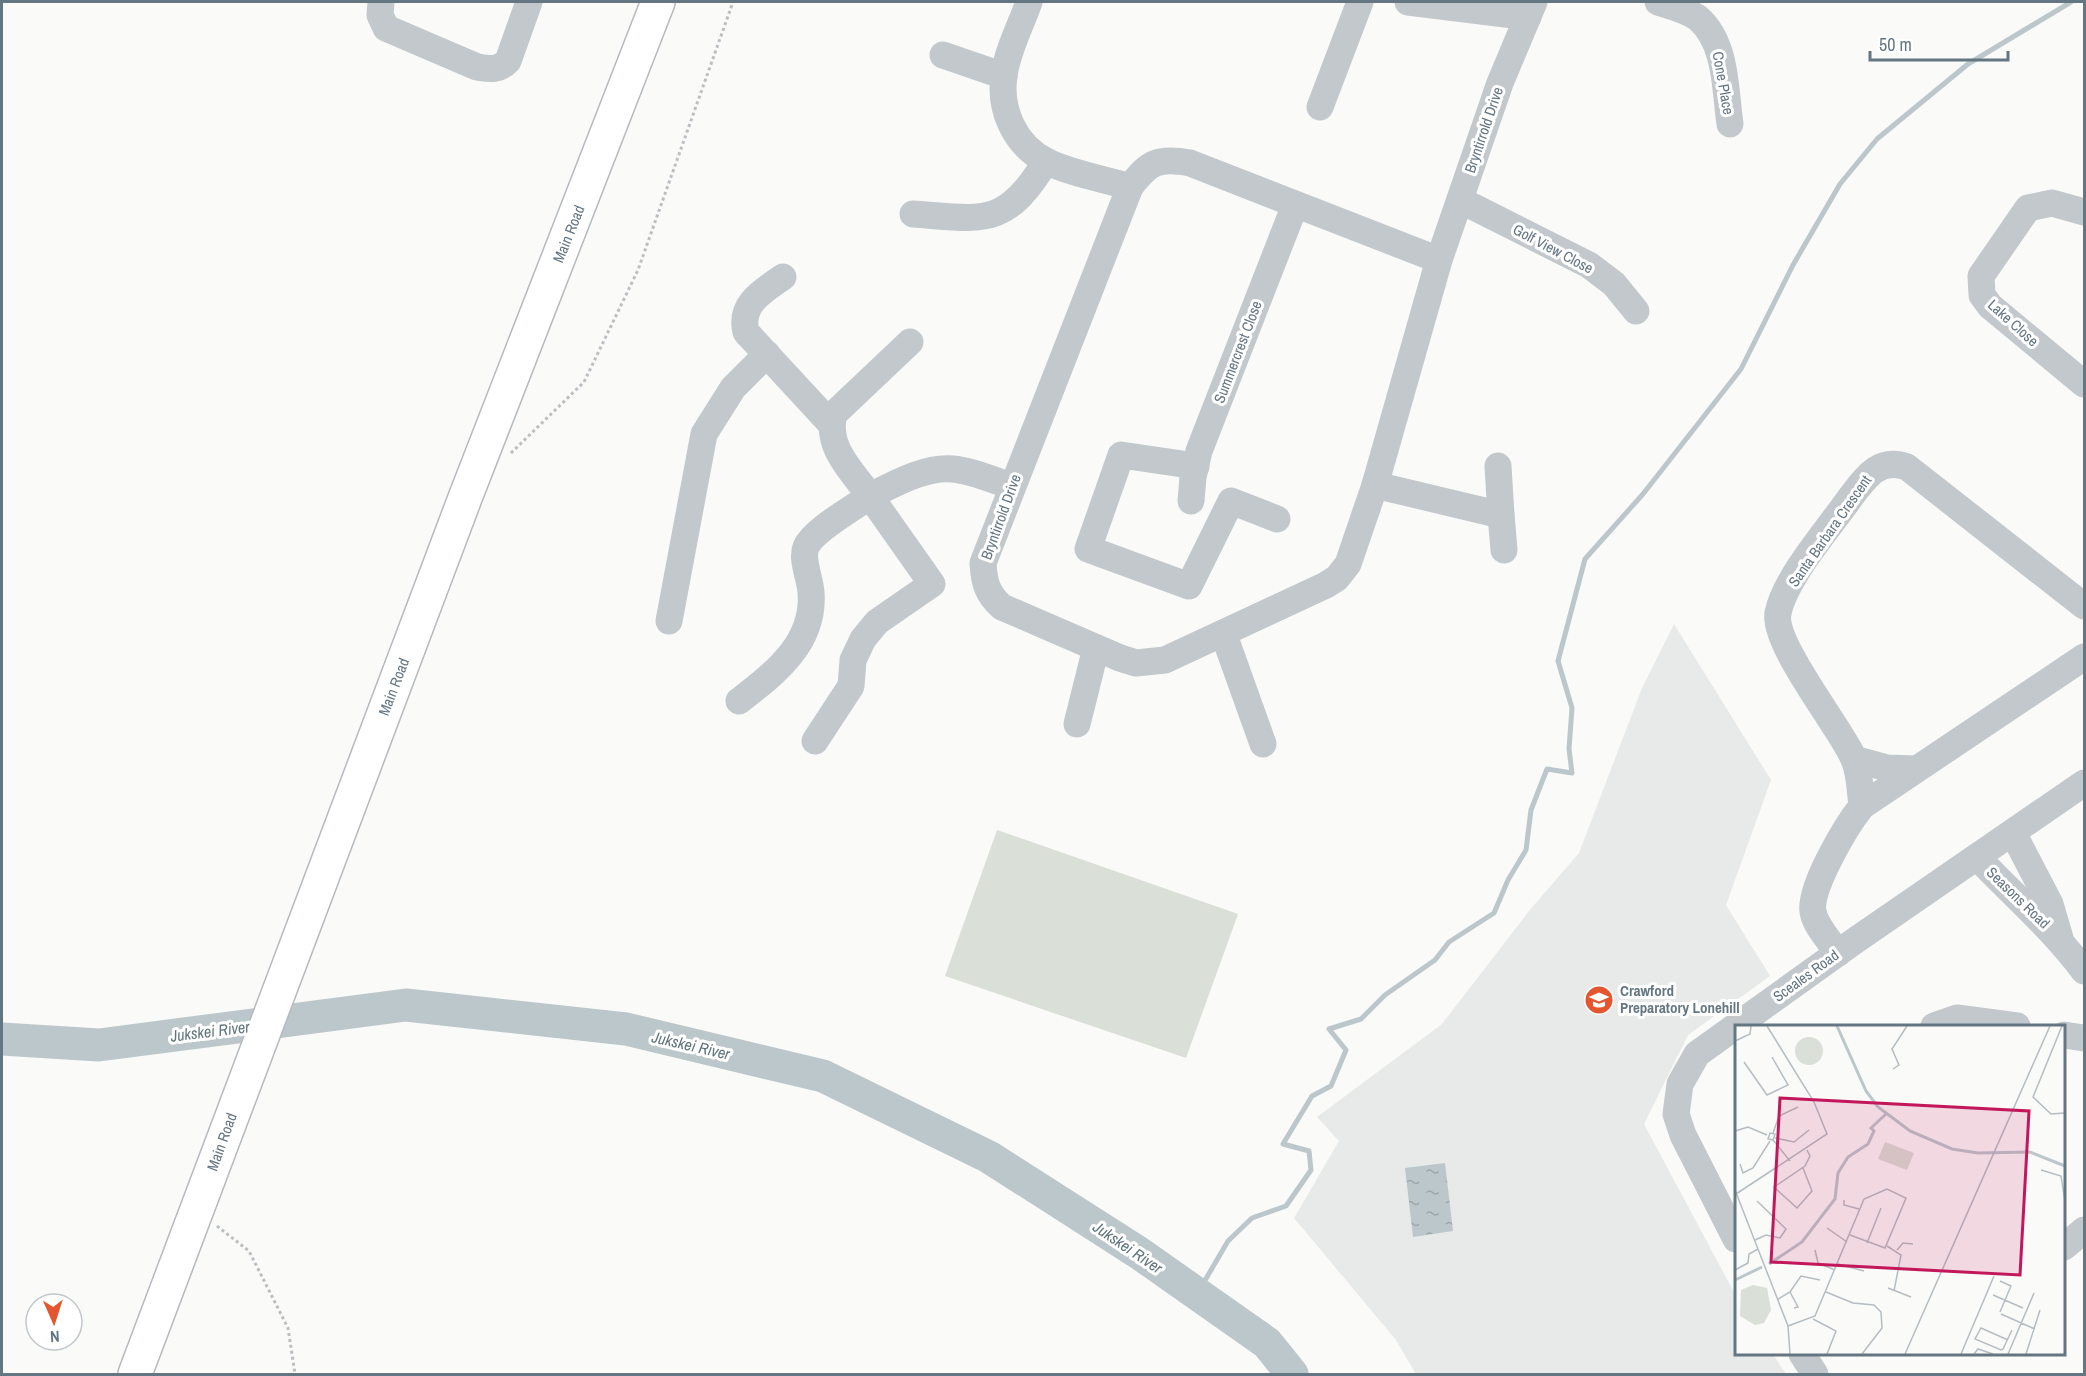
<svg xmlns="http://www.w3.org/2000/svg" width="2086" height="1376" viewBox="0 0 2086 1376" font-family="'Archivo Narrow',sans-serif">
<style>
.built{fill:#e8e9e9}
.garden{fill:#dadfd7}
.water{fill:url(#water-ripples)}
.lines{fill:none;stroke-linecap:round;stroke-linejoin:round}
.stream{stroke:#bbc7cb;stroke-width:5}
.river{stroke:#bbc7cb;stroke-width:33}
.major-casing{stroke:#b5babe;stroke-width:36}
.path{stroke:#bbbfc2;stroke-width:3;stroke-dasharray:3 3;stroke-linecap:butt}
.minor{stroke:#c3c8cc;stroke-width:27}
.major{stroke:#fff;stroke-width:33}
.labels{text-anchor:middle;stroke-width:6;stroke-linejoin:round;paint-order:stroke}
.street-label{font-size:15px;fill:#657683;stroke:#fff}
.poi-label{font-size:15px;font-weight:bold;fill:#657683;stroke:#fff;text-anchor:start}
.water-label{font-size:16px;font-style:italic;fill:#60757c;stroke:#fff}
.inset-river{fill:none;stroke:#bbc7cb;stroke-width:3}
.inset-road{fill:none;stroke:#b5bdc2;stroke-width:1.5}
.view{fill:#c2185b;fill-opacity:0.15;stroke:#c2185b;stroke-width:3}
.inset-edge{fill:none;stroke:#657683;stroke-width:3}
</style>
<defs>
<pattern id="water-ripples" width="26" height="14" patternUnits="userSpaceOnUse" patternTransform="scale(1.5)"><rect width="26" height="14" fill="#bbc7cb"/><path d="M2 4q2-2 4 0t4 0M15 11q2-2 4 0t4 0" fill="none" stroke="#9ca6aa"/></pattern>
</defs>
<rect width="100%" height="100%" fill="#fafaf8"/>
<path class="built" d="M1674,624L1771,780L1726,905L1770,976L1688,1035L1644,1124L1736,1296V1354H1773L1786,1374H1416L1396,1340L1294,1218L1339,1141L1317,1117L1442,1024L1529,911L1579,853L1642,688Z"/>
<path class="garden" d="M997,830L1238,914L1186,1058L945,976Z"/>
<path class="water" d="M1445,1163L1453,1231L1413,1237L1405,1168Z"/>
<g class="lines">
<path class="stream" d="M1197,1294L1228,1241L1252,1218L1286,1206L1311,1170L1309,1151L1283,1144L1312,1096L1331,1086L1346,1050L1329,1029L1361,1019L1385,995L1435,960L1449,942L1494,913L1508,880L1526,850L1531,810L1547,769L1572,773L1569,749L1572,708L1558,661L1585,559L1643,494L1741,369L1793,265L1840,184L1877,139L1968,64L2071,2"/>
<path class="river" d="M2,1039L99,1045L406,1005L626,1029L823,1076L989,1157L1139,1253L1267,1343L1292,1374"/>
<g class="major-casing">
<path id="major" d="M135,1374L465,498L658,2"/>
</g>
<g class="path">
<path d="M511,453L584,382L638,270L733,2"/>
<path d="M217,1226L249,1251L288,1328L295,1374"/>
</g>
<g class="minor">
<path d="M381,2L380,15L386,28L477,67C490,69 498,71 508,61L529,2"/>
<path d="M1029,2C1021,25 1007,51 1004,76C999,110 1015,145 1046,161C1069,173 1104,179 1130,187"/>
<path d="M1408,2L1528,17"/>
<path d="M1658,2C1671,6 1687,10 1698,18C1727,43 1725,90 1730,124"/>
<path d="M943,55L1004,76"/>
<path d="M1320,107L1360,2"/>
<path d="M1460,200L1589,265L1614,284L1636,311"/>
<path d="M2084,212L2052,203L2028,208L1981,276L1982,295L1990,306L2084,384"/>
<path d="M913,214C984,219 1005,228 1046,161"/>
<path d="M1439,260L1190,163C1158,157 1149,162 1130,187L983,563C984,582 987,594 1002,607L1120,658L1136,663L1165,660L1326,585L1337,578L1348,564L1375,485L1439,260L1500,83L1534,2"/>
<path d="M783,277C763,291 739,304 746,332L831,424"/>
<path d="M910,342L834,414C825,447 852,471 870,496C894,484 926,466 953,469C973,471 993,480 1011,486"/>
<path d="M1196,466L1121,455L1088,549L1189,586L1231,501L1277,519"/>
<path d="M1498,466L1501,515"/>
<path d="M1375,485L1501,515L1504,550"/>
<path d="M1191,501L1193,477L1199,451L1295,205"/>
<path d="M669,621L704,434L733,388L767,354"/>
<path d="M1224,635L1263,744"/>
<path d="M739,701C775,673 815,643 811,592C810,578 801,559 806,547C813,530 855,507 870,496L932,584L877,622L863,639L853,660L851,686L815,741"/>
<path d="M1077,724L1096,648"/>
<path d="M1854,759L1887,768L1916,769"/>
<path d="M1862,806C1860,791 1860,771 1853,757C1839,726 1772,643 1778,613C1785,578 1829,528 1850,498C1866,477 1879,457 1907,467L2084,606"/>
<path d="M2013,833L2050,904L2060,938"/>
<path d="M1977,857C2013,895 2053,929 2084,971"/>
<path d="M1838,953C1830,941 1816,927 1813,912C1809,888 1846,826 1862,806L2084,657"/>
<path d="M1934,1026L1957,1018L2017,1026"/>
<path d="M2064,1035L2084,1038"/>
<path d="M1736,1239L1683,1135L1676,1114L1680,1084L1697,1054L1856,940L2084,783"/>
<path d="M2064,1247L2084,1230"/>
<path d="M1802,1354L1815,1374"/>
</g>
<use href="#major" class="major"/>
</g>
<defs>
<g id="school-disc" transform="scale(1.5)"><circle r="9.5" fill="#e4572e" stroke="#fff"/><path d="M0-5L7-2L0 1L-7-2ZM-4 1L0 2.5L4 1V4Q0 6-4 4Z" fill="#fff"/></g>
</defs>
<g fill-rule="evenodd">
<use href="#school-disc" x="1599" y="1000"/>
</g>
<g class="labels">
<g class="street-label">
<text transform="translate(1723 83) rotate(80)" y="5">Cone Place</text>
<text transform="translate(1484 130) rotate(-71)" y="5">Bryntirrold Drive</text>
<text transform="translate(569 234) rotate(-68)" y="5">Main Road</text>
<text transform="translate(1553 249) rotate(28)" y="5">Golf View Close</text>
<text transform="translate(2013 323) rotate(42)" y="5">Lake Close</text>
<text transform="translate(1238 352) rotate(-69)" y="5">Summercrest Close</text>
<text transform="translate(1001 517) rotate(-70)" y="5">Bryntirrold Drive</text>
<text transform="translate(1830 531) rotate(-55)" y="5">Santa Barbara Crescent</text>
<text transform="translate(394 687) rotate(-69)" y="5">Main Road</text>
<text transform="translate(2018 898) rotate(44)" y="5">Seasons Road</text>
<text transform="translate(1806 976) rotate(-36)" y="5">Sceales Road</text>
<text transform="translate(222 1142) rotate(-70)" y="5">Main Road</text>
</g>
<g class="poi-label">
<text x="1620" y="996">Crawford<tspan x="1620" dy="17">Preparatory Lonehill</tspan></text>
</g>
<g class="water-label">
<text transform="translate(210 1031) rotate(-7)" y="6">Jukskei River</text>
<text transform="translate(691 1045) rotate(13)" y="6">Jukskei River</text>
<text transform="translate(1128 1247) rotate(34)" y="6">Jukskei River</text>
</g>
</g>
<g transform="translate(1735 1025)">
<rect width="330" height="330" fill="#fafaf8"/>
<path d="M60 26a14 14 0 1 1 28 0a14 14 0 1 1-28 0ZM150,117L179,128L172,145L143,134ZM18,260L32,263L36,285L29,298L20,300L5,291L6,265Z" fill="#dadfd7"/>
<path class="inset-river" d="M102,1L131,66L143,82L175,106L217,124L243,128L295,127L330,141M34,239L67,217L100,174L103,148L113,132L133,119L139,106L136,103L151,89M0,255L27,242"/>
<path class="inset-road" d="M327,1L298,72L316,89L330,88M0,16L15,9L16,1M9,37L32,70L53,60L37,32M158,44L164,40L157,24L172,1M0,106L13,102L32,110M38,108L44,91L63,82M40,113L59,117L74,105M38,115L40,109L35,108L33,114L38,115L55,136M5,139L8,148L18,143L35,116M68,143L77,166L62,183L39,162L70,141L75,131L72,125M306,145L326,151L330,176M0,165L53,301L55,329M1,169L92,109L79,77L32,1M109,175V180L124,184M92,203L112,217M20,215L31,210L45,213L51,204L22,176M132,218L146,183M152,221L166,230L159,266M80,225L83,238L100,245M162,225L168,218L178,219M103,239L129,246M0,245L13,238L14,229L23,224M153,263L176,272M55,267L63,282L59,283M91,267L118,278L139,280L146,287L147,303L127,329M258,270L288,283M43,274L55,267L66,251L85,255M265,287L276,261L265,256M266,289L300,304M78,294L101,306L92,329M53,301L80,291L129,174L152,164L171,173L150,223L115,210M273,315L246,303L240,314L266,325L268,324L277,305M170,329L315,1M226,329L259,251M239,329L243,324L258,329M273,329L299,268M291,329L305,285"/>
<path class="view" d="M45,73L294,86L285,250L36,237Z"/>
<rect width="330" height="330" class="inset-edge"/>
</g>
<rect width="2086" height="1376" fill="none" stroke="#657683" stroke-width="6"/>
<g transform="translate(54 1322) rotate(177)"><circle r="28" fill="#ffffff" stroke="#c1c8cd" stroke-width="1.5"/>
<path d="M0-4.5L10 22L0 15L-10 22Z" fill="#e4572e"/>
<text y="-9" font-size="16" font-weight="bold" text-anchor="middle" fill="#657683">N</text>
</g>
<path d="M1870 51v9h138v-9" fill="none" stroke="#657683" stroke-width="3"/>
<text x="1879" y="51" font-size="18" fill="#657683" stroke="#ffffff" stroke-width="4.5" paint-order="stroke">50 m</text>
</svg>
